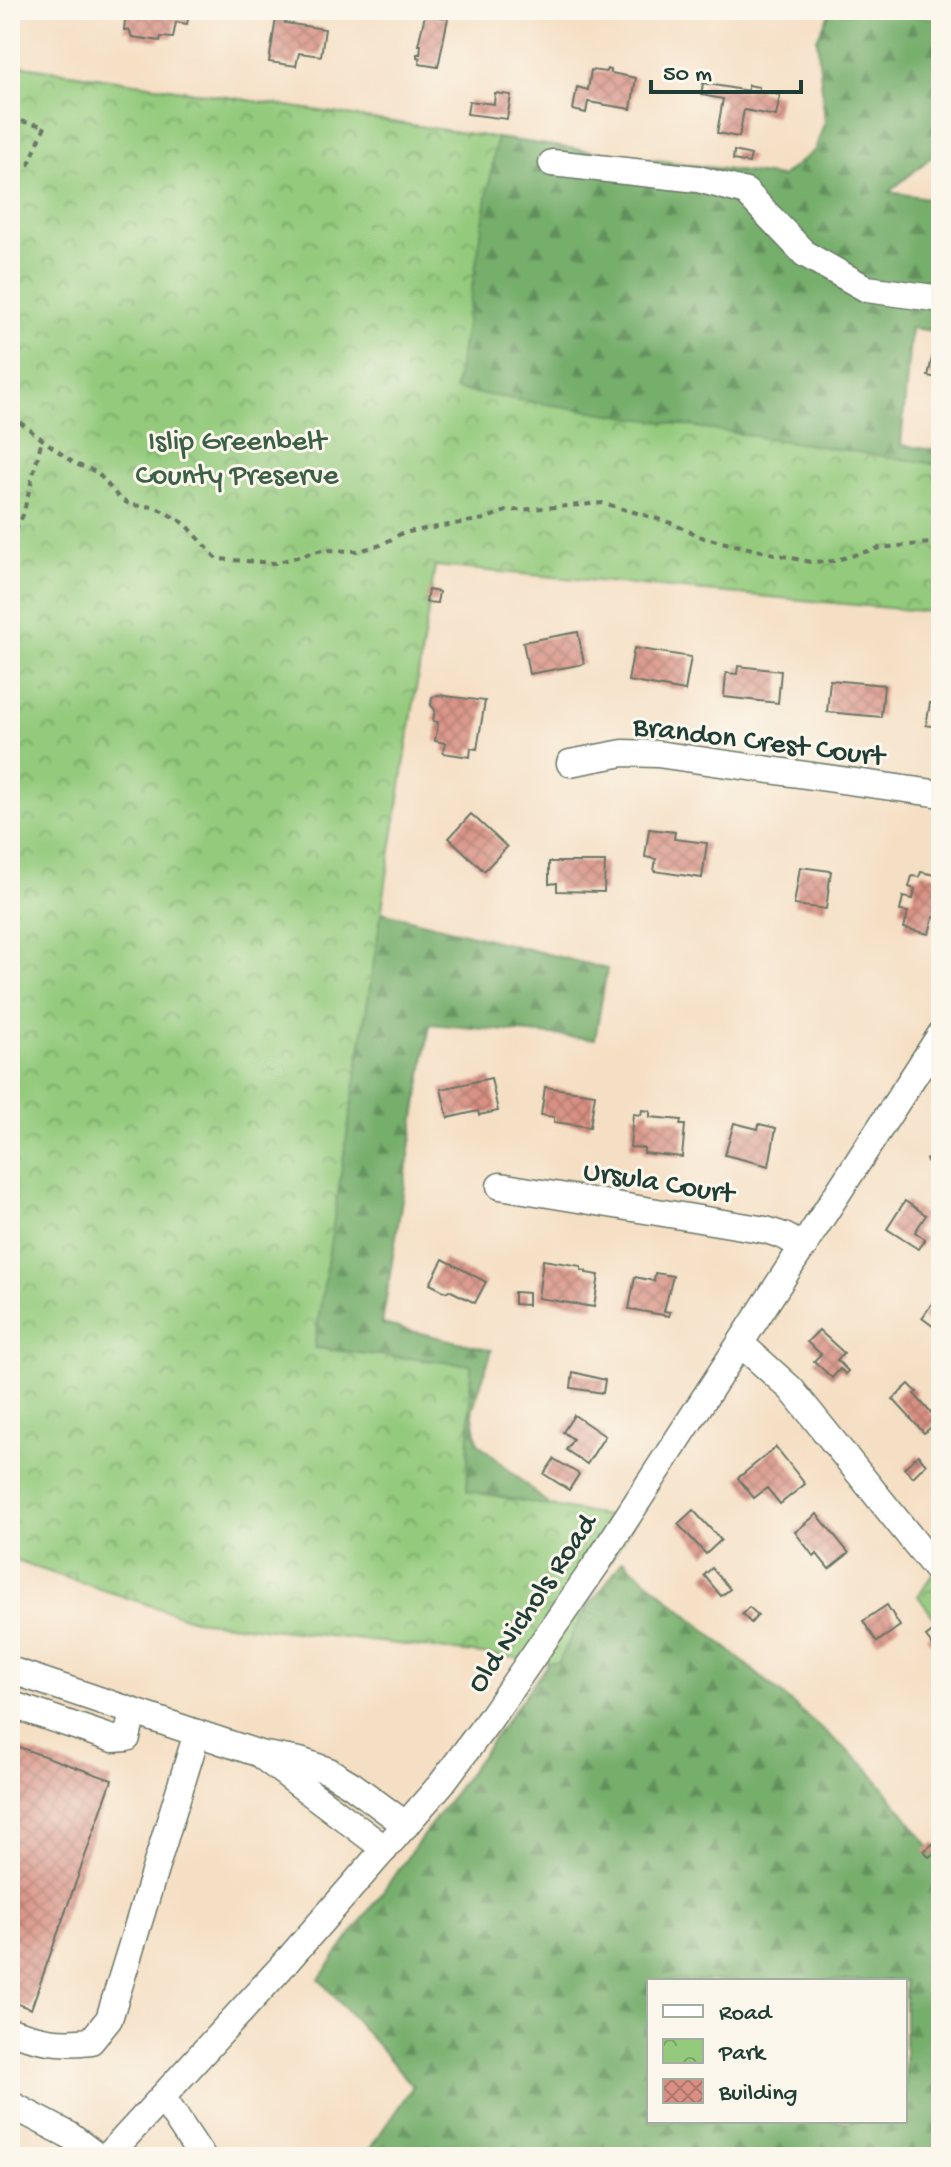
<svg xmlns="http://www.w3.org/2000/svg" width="951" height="2167" viewBox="0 0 951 2167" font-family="'Gochi Hand',sans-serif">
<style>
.forest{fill:url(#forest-firs);stroke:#4a7650;stroke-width:2;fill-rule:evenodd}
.park{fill:url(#park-crowns);stroke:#598458;stroke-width:2}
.building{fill:url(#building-cross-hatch)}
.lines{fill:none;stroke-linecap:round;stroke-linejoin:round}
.minor-casing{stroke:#6a7666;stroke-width:29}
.path{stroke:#6a7666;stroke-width:4;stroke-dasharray:6 6;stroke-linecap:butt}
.minor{stroke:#fff;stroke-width:26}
.labels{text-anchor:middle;stroke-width:6;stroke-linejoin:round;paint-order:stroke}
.park-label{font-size:30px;fill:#3c6046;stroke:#fbf7ec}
.street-label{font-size:30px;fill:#1f3d34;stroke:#fbf7ec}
</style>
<defs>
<pattern id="forest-firs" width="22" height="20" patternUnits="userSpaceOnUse" patternTransform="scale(2)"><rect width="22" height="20" fill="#76ae6c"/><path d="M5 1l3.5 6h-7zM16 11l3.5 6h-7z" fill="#608f5a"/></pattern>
<pattern id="park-crowns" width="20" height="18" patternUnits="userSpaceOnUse" patternTransform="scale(2)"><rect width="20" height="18" fill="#93ca7c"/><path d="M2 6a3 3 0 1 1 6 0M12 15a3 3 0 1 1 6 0" fill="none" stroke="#77a566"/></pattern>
<pattern id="building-cross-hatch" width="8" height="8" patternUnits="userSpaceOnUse" patternTransform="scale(2)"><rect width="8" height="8" fill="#d99083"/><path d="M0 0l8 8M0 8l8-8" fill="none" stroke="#af776c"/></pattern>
</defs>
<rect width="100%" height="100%" fill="#fbf7ec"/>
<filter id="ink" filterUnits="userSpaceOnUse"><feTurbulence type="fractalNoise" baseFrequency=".0125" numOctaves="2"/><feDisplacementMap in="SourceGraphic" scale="16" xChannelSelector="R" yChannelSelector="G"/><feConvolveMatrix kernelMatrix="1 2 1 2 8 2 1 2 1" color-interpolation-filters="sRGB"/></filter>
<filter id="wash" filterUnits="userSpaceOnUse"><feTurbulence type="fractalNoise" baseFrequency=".006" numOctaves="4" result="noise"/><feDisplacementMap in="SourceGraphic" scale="32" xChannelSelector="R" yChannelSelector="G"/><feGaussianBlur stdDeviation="1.8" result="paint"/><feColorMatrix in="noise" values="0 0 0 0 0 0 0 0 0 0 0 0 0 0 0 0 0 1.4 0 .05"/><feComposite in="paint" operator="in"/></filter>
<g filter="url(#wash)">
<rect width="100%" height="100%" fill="#f5dfc4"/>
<g class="forest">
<path d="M831,10H891L941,20V149L889,192L941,200V332L911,328L901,445L941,451V600L435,549L378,911L607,969L595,1039L430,1024L382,1324L492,1350L472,1411L478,1443L586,1537L262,1626L10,64L497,138L781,177L815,150L825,121L817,39Z"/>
<path d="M623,1560L868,1768L941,1861V2157H364L413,2086L319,1979ZM649,1981H905V2121H649Z"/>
</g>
<g class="park">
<path d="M10,64L497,138L455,390L941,465V613L435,566L314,1348L471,1365L467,1491L635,1521L605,1569L558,1663L194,1620L10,1559Z"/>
<path d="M941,1561V1627L918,1596Z"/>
</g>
<g id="blocks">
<g class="building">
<path d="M126,10H190L187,24L176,22L173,38L161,37L160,41L132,37L129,30H124Z"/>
<path d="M425,15L448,18L438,67L419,64L420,58L417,57V54H420L421,45H418Z"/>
<path d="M276,18L286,20L285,23L325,29L321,56L299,53L296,66L269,62Z"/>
<path d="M607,69L611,70V73L636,78L631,109L588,102L586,113L573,110L577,87L588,90L591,70L606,72Z"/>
<path d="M703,83L748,91V85L759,87V91L780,95L776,116L744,110L739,137L717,133L723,99L701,95Z"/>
<path d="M495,93L511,95L507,119L467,114L469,101L494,104Z"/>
<path d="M734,151L751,155L749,163L733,160Z"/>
<path d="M938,331L941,332V379L928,376Z"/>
<path d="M428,590L439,592L437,603L426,602Z"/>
<path d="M578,632L584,664L529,674L523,642Z"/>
<path d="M634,648L691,657L685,691L628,681Z"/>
<path d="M738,666L781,671L778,703L724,697L726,673L737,674Z"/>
<path d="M830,680L884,685L881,717L827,712Z"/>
<path d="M939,686H941V728L926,725L930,703L936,704Z"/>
<path d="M438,695L485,701L477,749L471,748L470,757L443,753L445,743L435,741L438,722L433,721L435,710L431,705L432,697Z"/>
<path d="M471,814L507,847L484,871L449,838Z"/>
<path d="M649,829L675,832L674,839L707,843L702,878L654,871L656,859L645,857Z"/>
<path d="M549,862H605L604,892L557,891V883L549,884Z"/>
<path d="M800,867L831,871L826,909L794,905Z"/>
<path d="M921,872L941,876V914L940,919L933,917L929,934L904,928L908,912L900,911L903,897L913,899L915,889L909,887L912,876L919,877Z"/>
<path d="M491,1078L498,1111L479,1115L478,1111L448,1118L441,1089Z"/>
<path d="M545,1087L595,1094L590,1127L554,1122V1117L541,1115Z"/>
<path d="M642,1110L650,1111V1117L681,1120L680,1125H685L682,1157L644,1153V1148L630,1147L633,1114L641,1115Z"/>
<path d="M734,1123L758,1129L759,1124L776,1128L769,1166L725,1155Z"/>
<path d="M941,1145V1175L926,1160Z"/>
<path d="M905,1201L926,1215L915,1232L925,1239L918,1249L887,1229Z"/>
<path d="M443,1259L486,1282L475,1303L449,1290L446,1292L430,1284Z"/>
<path d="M543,1260L581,1266V1270L586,1271V1273L599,1275L594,1307L538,1298Z"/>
<path d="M655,1273L673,1276L664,1311L670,1312L669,1316L629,1309L635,1277L654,1281Z"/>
<path d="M514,1292L528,1293V1305L514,1304Z"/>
<path d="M933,1302L941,1308V1325L938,1330L922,1318Z"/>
<path d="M819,1330L844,1353L837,1360L848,1371L846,1374L840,1369L832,1378L814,1361L821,1354L807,1342Z"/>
<path d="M573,1372L605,1380L603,1393L571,1388Z"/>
<path d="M909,1384L917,1392L914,1394L938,1421L924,1433L893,1399Z"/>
<path d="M574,1415L605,1436L587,1464L566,1450L573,1439L563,1432Z"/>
<path d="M776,1447L805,1484L780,1504L767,1488L754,1498L738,1478Z"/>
<path d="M918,1455L926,1464L913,1477L904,1468Z"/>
<path d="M554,1459L579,1474L569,1490L544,1474Z"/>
<path d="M693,1510L721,1540L706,1554L678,1524Z"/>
<path d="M817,1514L849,1553L829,1569L817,1554L814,1557L795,1532Z"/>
<path d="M712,1568L730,1589L721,1596L704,1575Z"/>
<path d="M887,1605L900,1626L877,1642L863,1621Z"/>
<path d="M749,1607L758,1615L751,1623L742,1614Z"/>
<path d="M941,1625V1656L926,1637Z"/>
<path d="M10,1744L112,1780L31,2009L10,2001Z"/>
<path d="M935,1842L940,1849L929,1857L924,1851Z"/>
</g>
</g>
</g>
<g filter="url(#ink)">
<use href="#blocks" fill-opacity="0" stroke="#6a7666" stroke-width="2"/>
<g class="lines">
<g class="minor-casing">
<g id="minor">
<path d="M552,163L698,179L746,192L805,254L867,289L941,299"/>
<path d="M570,763L623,753L657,754L941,794"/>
<path d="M500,1186L766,1230L784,1236L804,1247"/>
<path d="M741,1344L791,1389L941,1575"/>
<path d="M10,1670L197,1733"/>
<path d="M10,1704L113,1739L127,1738L133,1712"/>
<path d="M263,1757L385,1849"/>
<path d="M10,2031C41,2041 58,2045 91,2041L109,2019L197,1733L260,1754L300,1761L329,1771L352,1785L406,1825"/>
<path d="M163,2098L202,2157"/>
<path d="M10,2104L69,2135L98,2157"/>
<path d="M107,2157L287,1961L442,1783L489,1720L598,1562L941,1034"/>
</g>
</g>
<g class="path">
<path d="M10,119L45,126L29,164H10"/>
<path d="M10,415L75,464L97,472L120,499L131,505L155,507L186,524L217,559L275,563L322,550L358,551L381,545L402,533L484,519L506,511L603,503L671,523L704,538L810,562L833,561L879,548L941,542"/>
<path d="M10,541L23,515L42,439"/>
</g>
<use href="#minor" class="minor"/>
</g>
</g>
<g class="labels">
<g class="park-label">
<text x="237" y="449">Islip Greenbelt<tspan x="237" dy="34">County Preserve</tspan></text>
</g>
<g class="street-label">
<text transform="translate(759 739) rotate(7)" y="10">Brandon Crest Court</text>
<text transform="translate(659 1180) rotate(9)" y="10">Ursula Court</text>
<text transform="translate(530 1602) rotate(-56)" y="10">Old Nichols Road</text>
</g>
</g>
<rect width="951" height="2167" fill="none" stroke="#fbf7ec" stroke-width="40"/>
<rect x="647" y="1979" width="260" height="144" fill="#fbf7ec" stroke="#a3ada2" stroke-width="2"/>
<rect x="663" y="2005" width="40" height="12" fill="#ffffff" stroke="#a3ada2" stroke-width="2"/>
<text x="719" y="2019" font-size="24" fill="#1f3d34">Road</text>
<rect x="663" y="2039" width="40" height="24" fill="url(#park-crowns)" stroke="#a3ada2" stroke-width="2"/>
<text x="719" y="2059" font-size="24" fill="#1f3d34">Park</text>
<rect x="663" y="2079" width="40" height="24" fill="url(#building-cross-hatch)" stroke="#a3ada2" stroke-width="2"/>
<text x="719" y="2099" font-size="24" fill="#1f3d34">Building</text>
<path d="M651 80v12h150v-12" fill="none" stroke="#1f3d34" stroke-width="4"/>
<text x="663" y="80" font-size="24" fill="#1f3d34" stroke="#fbf7ec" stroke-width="6" paint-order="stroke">50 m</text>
</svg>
